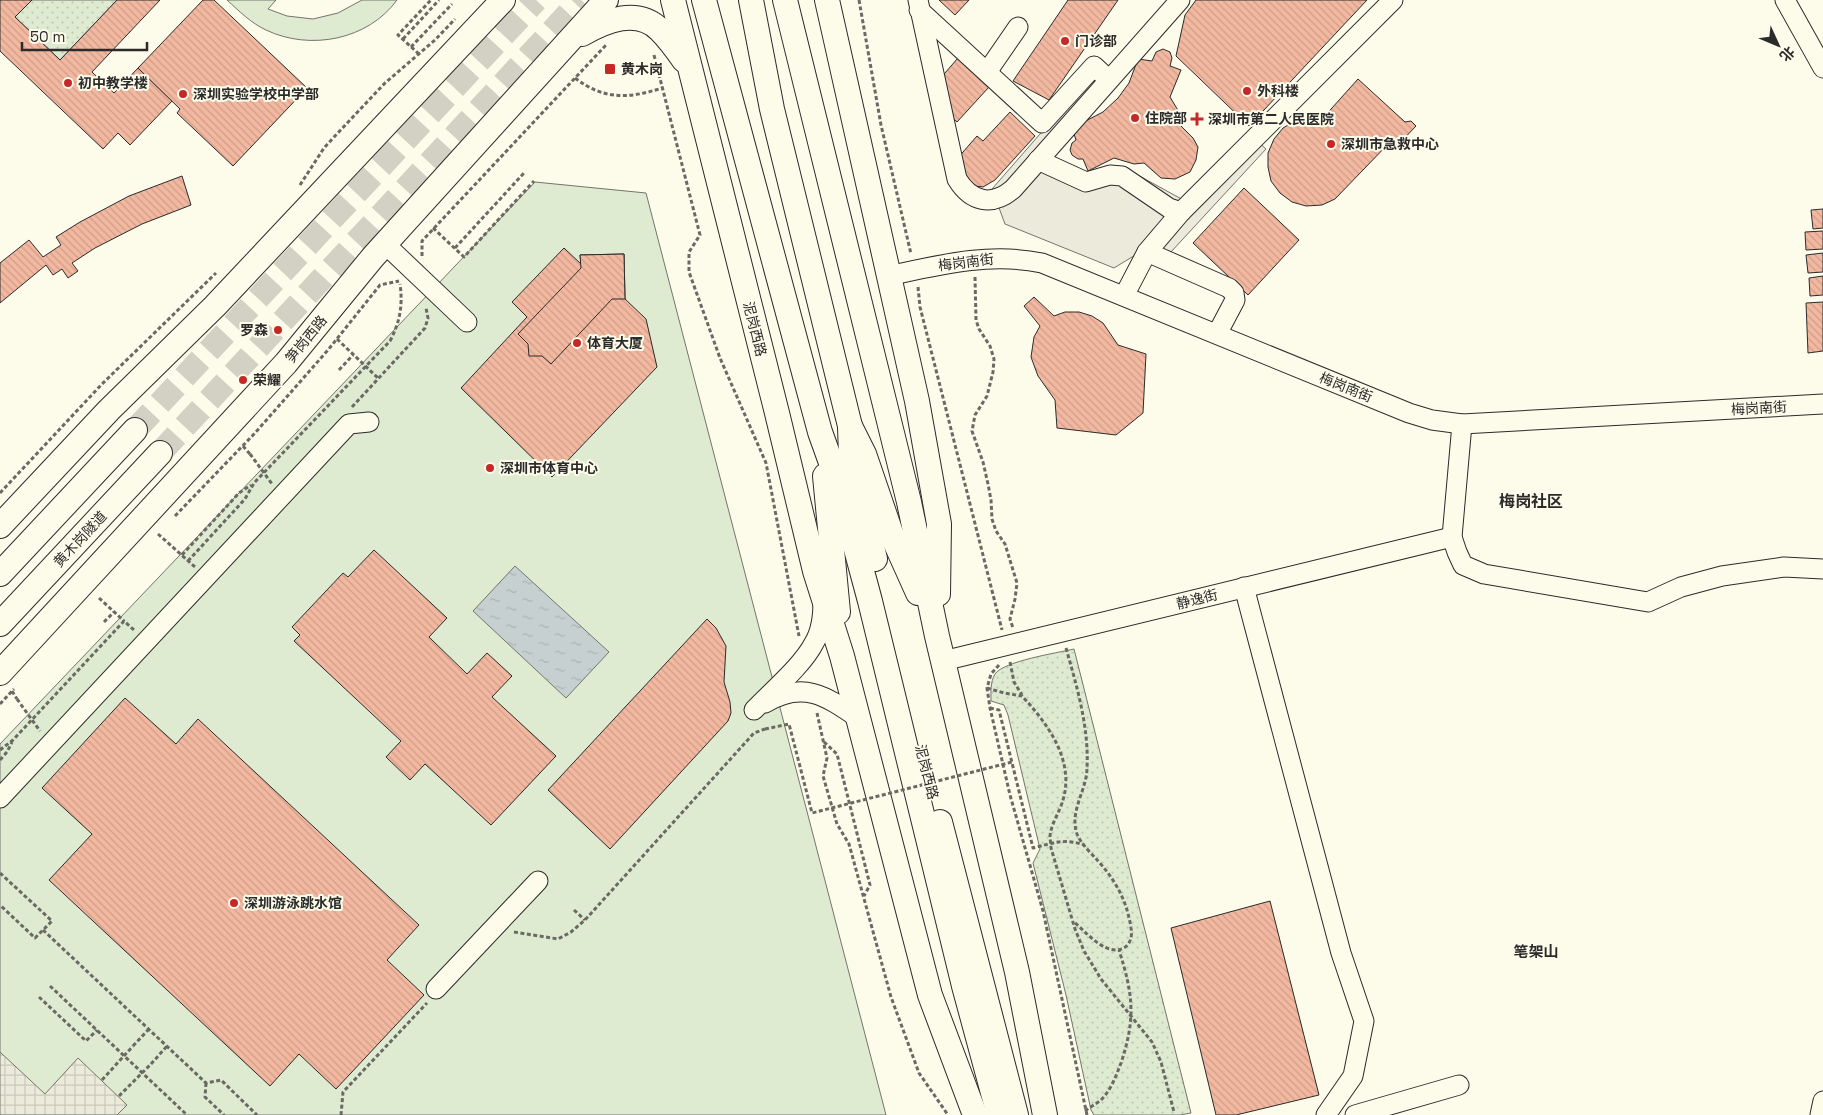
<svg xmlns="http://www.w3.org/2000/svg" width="1823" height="1115" viewBox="0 0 1823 1115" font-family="'Space Grotesk','Noto Sans SC',sans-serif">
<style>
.grass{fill:#deebd1;stroke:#74746e}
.park{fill:url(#park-dots);stroke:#74746e}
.parking{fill:#eceadb;stroke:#74746e}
.plaza{fill:url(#plaza-grid);stroke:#74746e}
.water{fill:url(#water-ripples);stroke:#74746e}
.building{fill:url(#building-back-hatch);stroke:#2b2b2b}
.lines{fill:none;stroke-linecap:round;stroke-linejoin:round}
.major-tunnel{stroke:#d3d1c4;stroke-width:24;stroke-dasharray:24 12;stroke-linecap:butt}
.minor-casing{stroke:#2b2b2b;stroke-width:21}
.major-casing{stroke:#2b2b2b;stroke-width:26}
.path{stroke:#6a6964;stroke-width:3;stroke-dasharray:4 2.5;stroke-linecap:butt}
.minor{stroke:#fdfbea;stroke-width:19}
.major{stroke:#fdfbea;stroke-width:24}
.path-bridge{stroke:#6a6964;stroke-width:3;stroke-dasharray:4 2.5;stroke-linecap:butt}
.poi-dot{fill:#c62828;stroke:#fdfbea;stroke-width:2}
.labels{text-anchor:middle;stroke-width:4;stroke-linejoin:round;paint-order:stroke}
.poi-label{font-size:14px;font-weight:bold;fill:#2b2b2b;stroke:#fdfbea;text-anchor:start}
.street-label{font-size:14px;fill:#2b2b2b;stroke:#fdfbea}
.neighbourhood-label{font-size:15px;font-weight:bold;fill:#2b2b2b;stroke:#fdfbea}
.quarter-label{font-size:16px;font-weight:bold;fill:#2b2b2b;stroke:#fdfbea}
</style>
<defs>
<pattern id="park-dots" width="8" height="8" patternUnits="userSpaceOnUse" patternTransform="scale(1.25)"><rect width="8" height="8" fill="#deebd1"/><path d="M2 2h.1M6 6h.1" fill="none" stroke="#bfcab4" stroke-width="1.8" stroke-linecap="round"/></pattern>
<pattern id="plaza-grid" width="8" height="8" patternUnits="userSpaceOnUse" patternTransform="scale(1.25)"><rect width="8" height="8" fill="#eceadb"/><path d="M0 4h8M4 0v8" fill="none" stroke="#cbc9bc"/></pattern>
<pattern id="water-ripples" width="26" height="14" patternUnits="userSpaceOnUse" patternTransform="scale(1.25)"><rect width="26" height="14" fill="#c7d0d0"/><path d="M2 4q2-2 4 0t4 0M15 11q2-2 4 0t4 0" fill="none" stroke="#abb3b3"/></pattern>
<pattern id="building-back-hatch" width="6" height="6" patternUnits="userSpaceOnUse" patternTransform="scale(1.25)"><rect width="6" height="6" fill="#f2b8a0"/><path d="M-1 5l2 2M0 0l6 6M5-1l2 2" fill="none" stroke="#d09e8a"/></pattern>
</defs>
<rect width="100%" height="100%" fill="#fdfbea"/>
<g class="grass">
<path d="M227,0H276L268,9L287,16L313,19L338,13L362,0H397C368,40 310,51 266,30C251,23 239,11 227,0Z"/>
<path d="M535,182L646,193L886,1115H0V744Z"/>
</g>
<g class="park">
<path d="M32,0H117L60,60L15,17Z"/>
<path d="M1074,649L1191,1113L1180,1115H1094L1091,1110L1066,995L1033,863L1040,849L1008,715L1004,705L991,701C991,691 990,683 995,674C1004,661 1057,653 1074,649Z"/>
</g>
<path class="parking" d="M1095,71L1109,84L1046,156L1090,175L1125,168L1196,207L1255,139L1266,149L1170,253L1155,243L1114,268L1005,224L992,189Z"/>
<path class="plaza" d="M0,1052L45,1094L78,1058L127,1105L117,1115H0Z"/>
<path class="water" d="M515,566L609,652L566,698L473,611Z"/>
<g class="building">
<path d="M0,0H32L15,17L60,60L117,0H160L92,72L114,93L138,68L172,101L130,145L118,133L103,149L0,51Z"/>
<path d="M203,0H214L307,88L233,166L177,113L180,109L138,68Z"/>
<path d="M939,0H969L955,15Z"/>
<path d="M1068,0H1118L1049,100L1013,81Z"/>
<path d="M1196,0H1367L1249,126L1176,56L1185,15Z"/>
<path d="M1163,49L1170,52L1172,58L1170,66L1181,70L1170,97L1179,112L1180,125L1193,138L1198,147L1196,160L1190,172L1175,179L1161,178L1144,163L1134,164L1114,158L1088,171L1083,159H1078L1072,155L1070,150L1072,143L1076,140L1072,128L1103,112L1118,98L1129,83L1138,59L1152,61L1156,52Z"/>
<path d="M958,58L989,87L957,122L943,109L938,81Z"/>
<path d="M1358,79L1405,122L1411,121L1416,126L1397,146L1391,141L1335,199L1322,205L1306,206L1292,202L1280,193L1271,181L1268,167V153L1274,139L1283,128L1295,121L1309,118H1323Z"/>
<path d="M1010,112L1035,136L995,180L983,187L975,186L967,180L956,160L977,136L983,141Z"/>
<path d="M182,176L191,205L142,224L95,248L72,263L78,271L68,278L62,269L53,275L46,265L0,303V263L29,240L43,257L61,245L56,237L80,222L129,196Z"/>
<path d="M1244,188L1299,240L1248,295L1193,243Z"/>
<path d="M1823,209V228L1813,229L1811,210Z"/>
<path d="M1823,231V249L1806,250L1805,232Z"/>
<path d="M564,248L581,264L580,255L624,254L625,299L646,319L657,367L552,477L461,388L527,317L512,302Z"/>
<path d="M1823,253V272L1808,273L1806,255Z"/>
<path d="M624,254L625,299H612L551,364L542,356H529L528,344L518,334L581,268L580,255Z"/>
<path d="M1823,276V295L1810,296L1809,278Z"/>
<path d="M1034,297L1054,316L1065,312H1079L1092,316L1103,323L1118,345L1146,354L1143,413L1116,435L1057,428L1055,400L1038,376L1031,357L1034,337L1040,326L1024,306Z"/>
<path d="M1823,302V351L1808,353L1806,303Z"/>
<path d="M374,550L447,618L429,637L467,674L487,653L512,676L492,697L556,756L491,825L425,764L410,780L386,757L401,741L294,641L300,635L292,627L343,573L348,577Z"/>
<path d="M707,619L716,628L726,646L724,682L730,702L731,713L728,721L610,849L548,790Z"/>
<path d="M125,698L176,744L198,719L419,925L387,960L424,995L336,1089L299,1054L270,1086L49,880L92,834L42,788Z"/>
<path d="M1270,901L1319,1095L1236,1115H1216L1171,928Z"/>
</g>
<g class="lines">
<g class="major-tunnel">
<path d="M135,430L536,0"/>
<path d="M160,453L581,0"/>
</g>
<g class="minor-casing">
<g id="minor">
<path d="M918,0L957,179C971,202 992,207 1013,189L1180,0"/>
<path d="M1785,0L1823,68"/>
<path d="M919,10L1042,123L1094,66L1108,79"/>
<path d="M987,72L1018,27"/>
<path d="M1038,160L1086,182L1110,175L1122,176L1169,208L1181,212"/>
<path d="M385,244L467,322"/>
<path d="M1147,252L1229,288L1234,293L1235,300L1217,334"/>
<path d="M888,276C939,265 990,252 1042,263L1409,413L1432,420L1462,424L1823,404"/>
<path d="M1124,296L1147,252L1181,212L1393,0"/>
<path d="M1462,424L1452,537L1457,552L1463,565L1484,574L1648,602L1681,587L1722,576L1784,567L1823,569"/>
<path d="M1244,587L1341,953L1364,1021L1353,1076L1326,1115"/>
<path d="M943,661L1452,537"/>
<path d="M765,703C803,680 826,696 858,718"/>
<path d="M754,710C771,692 803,665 814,643C822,630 823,615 823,601"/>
<path d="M0,798L349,424L369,422"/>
<path d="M436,989L538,881"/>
<path d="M1355,1115L1459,1085"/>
<path d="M1820,1115L1823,1101"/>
</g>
</g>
<g class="major-casing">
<g id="major">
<path d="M673,0L777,413L815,571L842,656L930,995L975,1115"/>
<path d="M704,0L820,432L838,482L870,601L964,986L999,1115"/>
<path d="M751,0L772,109L850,426L864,454L891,533L918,593"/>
<path d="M785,0L909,502L937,636L1017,972L1045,1115"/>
<path d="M827,0L917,401L939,524L938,594"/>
<path d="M582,34C605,21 637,7 660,30C669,39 677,50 684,60"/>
<path d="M850,426L851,457L875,559"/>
<path d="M825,476L838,612"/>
<path d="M0,526L109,410L215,306L503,0"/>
<path d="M0,574L135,430"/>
<path d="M0,624L160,453"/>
<path d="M0,673L286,363L373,257L606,0"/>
<path d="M940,822L1016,1115"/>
</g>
</g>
<g class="path">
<path d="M859,0L881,125L911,254"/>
<path d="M403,39L439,0"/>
<path d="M411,47L452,4"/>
<path d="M419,54L398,35L431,0"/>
<path d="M654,55L700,235L689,252V272L720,358L766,463L799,636"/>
<path d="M575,78C604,100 628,99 662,88"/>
<path d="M300,185L324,148L334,137L385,83L435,40L455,19"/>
<path d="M433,228L464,257L534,181"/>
<path d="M455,248L524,173"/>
<path d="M422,256V241L606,45"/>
<path d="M975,277L976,320L979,329L990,346L994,359L993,372L987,396L975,415L972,431L983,462L988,484L991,500L992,519L996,531L1005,544L1017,583L1015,599L1010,619L1013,628"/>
<path d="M918,287L920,307L1002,630"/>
<path d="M337,339L379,379"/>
<path d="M339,370L353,355"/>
<path d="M352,407L425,328L428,318L426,308"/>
<path d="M243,446L250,454"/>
<path d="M0,493L102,384L216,273"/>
<path d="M175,516L255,433L328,350L380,285L399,281"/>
<path d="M158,534L195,567"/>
<path d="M182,555L239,493L251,485"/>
<path d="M188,561L245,499L254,483L390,341C400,322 403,305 400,284"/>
<path d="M99,598L124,621"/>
<path d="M104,622L114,612"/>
<path d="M1066,648C1077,687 1089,727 1087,768C1087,790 1069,811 1077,834C1081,844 1091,853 1098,861C1116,881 1127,901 1131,928C1133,938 1129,949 1117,950C1101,951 1085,931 1074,922"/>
<path d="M1010,662L1014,682L1022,695"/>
<path d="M999,665L991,674L987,688L990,708L1010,795L1043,911L1087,1115"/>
<path d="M987,688L1004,693L1022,696C1047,723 1075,760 1063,800C1060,811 1051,824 1050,836C1050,840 1051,844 1051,848L1075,929L1084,951L1101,979L1152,1042L1161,1062L1174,1112"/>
<path d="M12,691L17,699"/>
<path d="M0,704L14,689"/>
<path d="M990,708L999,710L1033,848C1053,843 1065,838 1084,845"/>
<path d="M817,713L827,758L823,776L837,824L849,844L891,997L919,1073L948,1115"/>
<path d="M824,742L837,754L870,885L864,896"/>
<path d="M0,750L13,740L124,621L134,630"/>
<path d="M0,760L7,752L12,742"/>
<path d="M0,873L52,921L35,938L0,905"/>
<path d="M574,910L585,920"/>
<path d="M43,930L206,1083L221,1080L257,1115"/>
<path d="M514,932L558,939L571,932L585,920L754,733L765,729"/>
<path d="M50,986L187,1115"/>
<path d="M39,997L86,1041L97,1030"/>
<path d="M133,1046L149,1029"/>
<path d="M151,1064L167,1046"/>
<path d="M206,1083L205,1097L224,1115"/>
<path d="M1085,1111C1090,1107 1096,1104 1101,1100C1111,1090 1116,1076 1121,1063C1136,1018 1133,994 1119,950"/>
<path d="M341,1115L343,1092L427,1003"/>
</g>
<use href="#minor" class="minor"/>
<use href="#major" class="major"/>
<g class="path-bridge">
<path d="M250,454L272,484"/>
<path d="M17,699L40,731"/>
<path d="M765,729L789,724L812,813L1012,762"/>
<path d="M102,1080L133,1046"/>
<path d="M119,1096L151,1064"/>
</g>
</g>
<g class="poi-dot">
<circle cx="1065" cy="41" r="5"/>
<rect x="604" y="63" width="12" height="12" rx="2.5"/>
<circle cx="68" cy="83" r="5"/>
<circle cx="1247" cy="91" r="5"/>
<circle cx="183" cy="94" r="5"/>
<circle cx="1135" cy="118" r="5"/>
<path d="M1194.5 111.5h5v5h5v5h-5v5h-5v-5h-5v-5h5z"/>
<circle cx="1331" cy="144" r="5"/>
<circle cx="278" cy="330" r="5"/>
<circle cx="577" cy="343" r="5"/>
<circle cx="243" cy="380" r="5"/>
<circle cx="490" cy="468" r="5"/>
<circle cx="234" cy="903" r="5"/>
</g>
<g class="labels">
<g class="poi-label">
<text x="1075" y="46">门诊部</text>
<text x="621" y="74">黄木岗</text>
<text x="78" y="88">初中教学楼</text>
<text x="1257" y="96">外科楼</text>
<text x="193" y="99">深圳实验学校中学部</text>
<text x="1145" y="123">住院部</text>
<text x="1208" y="124">深圳市第二人民医院</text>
<text x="1341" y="149">深圳市急救中心</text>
<text x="268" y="335" text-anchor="end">罗森</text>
<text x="587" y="348">体育大厦</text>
<text x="253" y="385">荣耀</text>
<text x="500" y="473">深圳市体育中心</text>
<text x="244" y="908">深圳游泳跳水馆</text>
</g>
<g class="street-label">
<text transform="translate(966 262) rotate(-7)" y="5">梅岗南街</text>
<text transform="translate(755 329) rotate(76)" y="5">泥岗西路</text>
<text transform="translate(306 339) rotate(-51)" y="5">笋岗西路</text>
<text transform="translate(1346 387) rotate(22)" y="5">梅岗南街</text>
<text transform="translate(1759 408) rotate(-3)" y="5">梅岗南街</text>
<text transform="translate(80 539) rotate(-47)" y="5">黄木岗隧道</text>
<text transform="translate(1197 599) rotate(-14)" y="5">静逸街</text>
<text transform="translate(927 772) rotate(76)" y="5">泥岗西路</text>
</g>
<g class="neighbourhood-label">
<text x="1536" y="957">笔架山</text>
</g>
<g class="quarter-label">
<text x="1531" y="507">梅岗社区</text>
</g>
</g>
<g transform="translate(1778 45) rotate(134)" stroke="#fdfbea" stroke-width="4" paint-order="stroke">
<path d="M0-4L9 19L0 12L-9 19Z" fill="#2b2b2b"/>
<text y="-8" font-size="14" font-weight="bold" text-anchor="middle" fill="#2b2b2b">北</text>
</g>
<path d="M22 42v8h125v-8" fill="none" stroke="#2b2b2b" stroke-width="2.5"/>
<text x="30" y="42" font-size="15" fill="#2b2b2b" stroke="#fdfbea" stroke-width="4" paint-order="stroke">50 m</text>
</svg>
